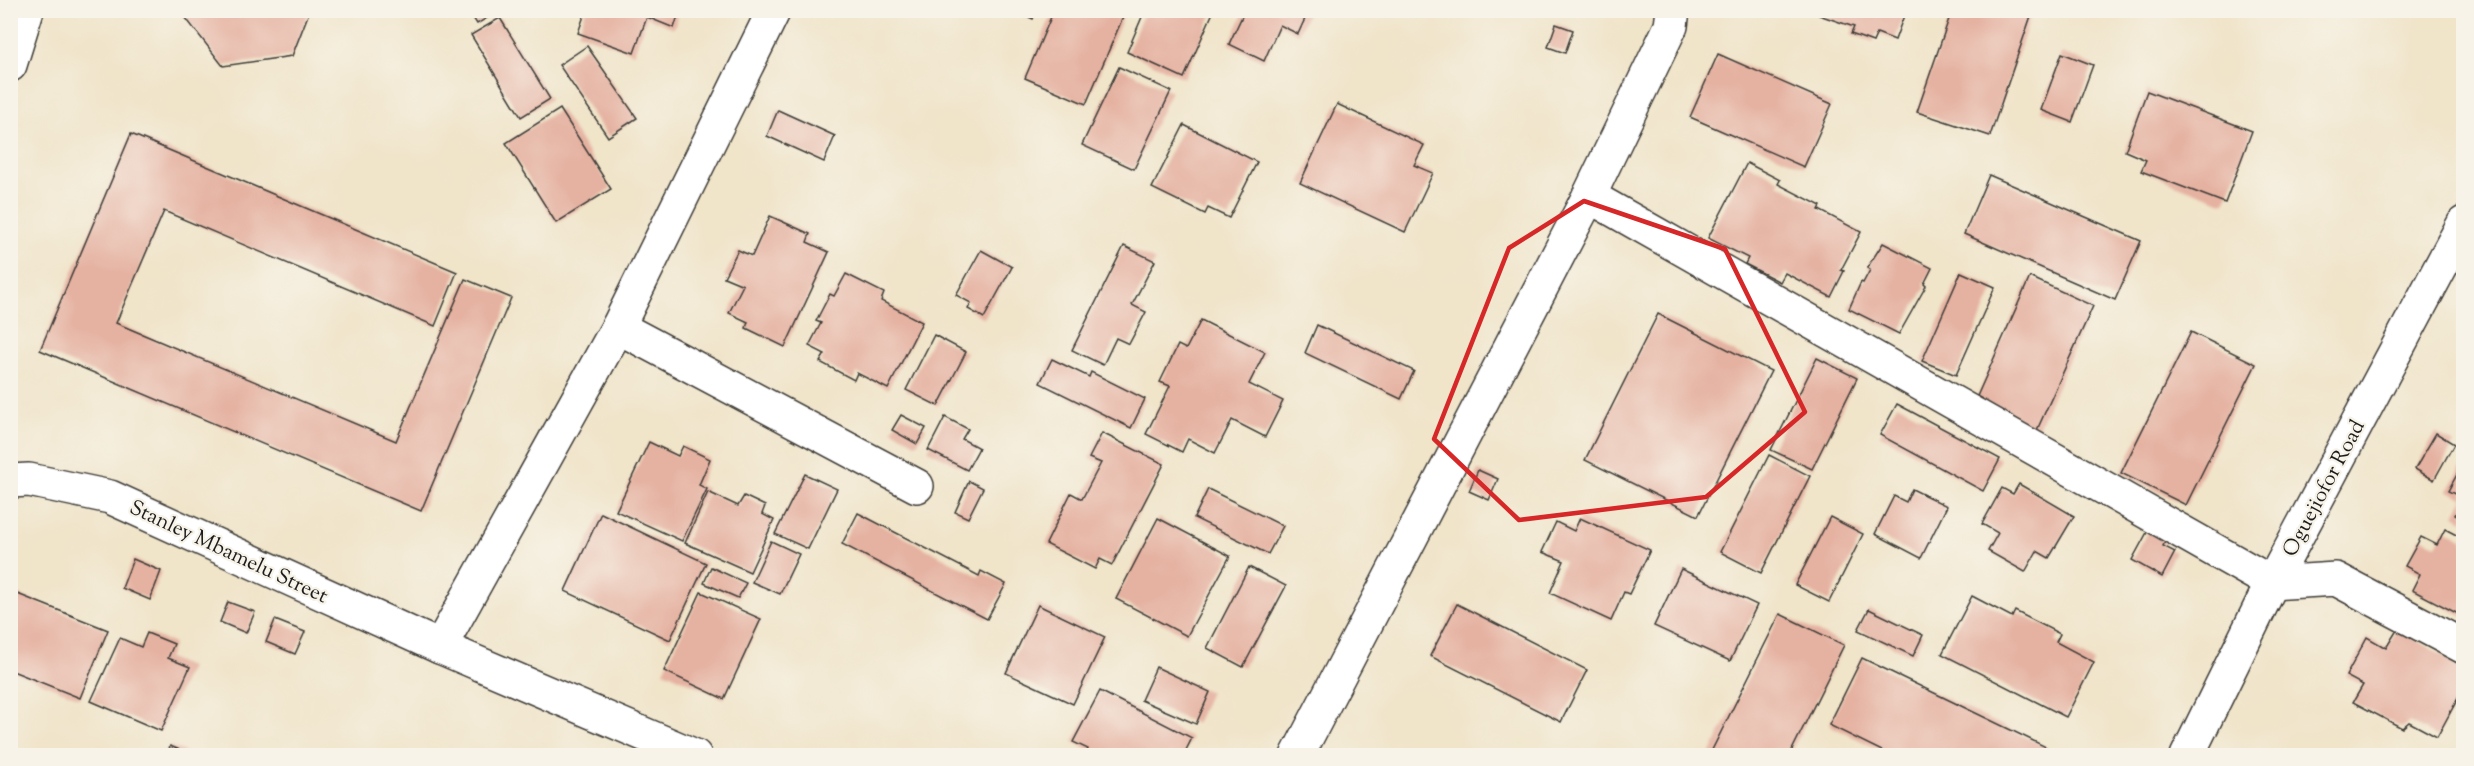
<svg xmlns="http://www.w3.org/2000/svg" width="2474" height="766" viewBox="0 0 2474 766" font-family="'Sorts Mill Goudy',serif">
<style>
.building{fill:#e5b1a0}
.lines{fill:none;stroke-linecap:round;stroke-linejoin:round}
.street-casing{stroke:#3c3a36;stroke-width:36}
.secondary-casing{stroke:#3c3a36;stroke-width:36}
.street{stroke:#fff;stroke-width:33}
.secondary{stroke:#fff;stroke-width:33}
.marked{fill:none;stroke:#d62828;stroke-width:4.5;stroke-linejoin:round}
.labels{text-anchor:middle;stroke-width:4.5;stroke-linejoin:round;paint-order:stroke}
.street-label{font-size:21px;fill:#1c1c1c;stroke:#f7f3e8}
</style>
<rect width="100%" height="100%" fill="#f7f3e8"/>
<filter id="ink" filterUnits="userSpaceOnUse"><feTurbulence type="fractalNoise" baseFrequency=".0167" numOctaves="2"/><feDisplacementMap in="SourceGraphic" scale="12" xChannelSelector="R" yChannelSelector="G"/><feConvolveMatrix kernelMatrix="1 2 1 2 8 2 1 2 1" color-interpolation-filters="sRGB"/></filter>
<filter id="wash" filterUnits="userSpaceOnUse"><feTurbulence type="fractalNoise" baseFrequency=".008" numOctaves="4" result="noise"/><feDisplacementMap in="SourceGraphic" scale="24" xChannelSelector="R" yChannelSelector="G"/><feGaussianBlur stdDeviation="1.35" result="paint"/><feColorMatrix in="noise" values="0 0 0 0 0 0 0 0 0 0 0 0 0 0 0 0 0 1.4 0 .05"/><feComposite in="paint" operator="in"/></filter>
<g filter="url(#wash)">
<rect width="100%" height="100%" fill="#f0e4c9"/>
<g id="blocks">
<g class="building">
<path d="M188,10H310L292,56L223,66L185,17Z"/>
<path d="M468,10H500L477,24Z"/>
<path d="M586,10H680L674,28L647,17L634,53L578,33Z"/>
<path d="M1013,10H1036L1033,19Z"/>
<path d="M1054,10H1126L1086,104L1025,78Z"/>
<path d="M1145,10H1214L1184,78L1127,52Z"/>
<path d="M1245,10H1309L1298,34L1280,25L1264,61L1229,44Z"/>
<path d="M1821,10H1906L1895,40L1877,33L1873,42L1851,34L1854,27L1819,15Z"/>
<path d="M1952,10H2033L1990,136L1917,112Z"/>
<path d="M500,18L550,99L521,117L471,35Z"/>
<path d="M1556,24L1573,30L1565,53L1548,47Z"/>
<path d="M587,46L637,118L608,137L559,65Z"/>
<path d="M2062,53L2093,65L2072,122L2041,110Z"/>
<path d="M1718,54L1832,104L1804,167L1690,117Z"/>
<path d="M1119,67L1171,91L1134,169L1082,145Z"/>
<path d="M2147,91L2252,131L2225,203L2141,171L2146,160L2125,151Z"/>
<path d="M1337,104L1424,145L1414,165L1433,173L1405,232L1300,183Z"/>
<path d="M560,109L611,189L556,223L506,143Z"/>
<path d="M778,110L835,136L824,162L767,136Z"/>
<path d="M1184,125L1257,162L1229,218L1208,208L1205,214L1152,188Z"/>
<path d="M131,134L457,272L435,326L164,211L116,323L396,441L465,279L511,298L421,511L40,350Z"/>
<path d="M1747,163L1780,180L1778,184L1821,206L1819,210L1861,232L1841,270L1844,271L1831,297L1785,273L1780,282L1745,264L1748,258L1708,238Z"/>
<path d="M1989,175L2141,241L2115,300L1964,234Z"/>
<path d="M770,216L810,234L807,242L829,252L785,347L746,328L748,322L729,313L743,285L724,277L738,250L752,256Z"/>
<path d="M1883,243L1932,268L1924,284L1926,286L1899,334L1849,309L1861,282L1863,283L1870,270L1867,268Z"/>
<path d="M1124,246L1155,261L1132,305L1146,312L1129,344L1116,338L1103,365L1072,350Z"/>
<path d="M981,250L1012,267L984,318L968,309L971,303L956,295Z"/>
<path d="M1961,272L1995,287L1956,375L1922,361Z"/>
<path d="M846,274L884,293L881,301L922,322L888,389L857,373L854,380L820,362L825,354L809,346L821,323L816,321L830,294L834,296Z"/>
<path d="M2030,277L2093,306L2037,430L1974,403Z"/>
<path d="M1658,314L1771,371L1698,516L1585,460Z"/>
<path d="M1201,320L1265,352L1249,384L1283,401L1265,437L1232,420L1215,453L1188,439L1182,452L1146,434L1170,386L1160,382L1178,345L1186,349Z"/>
<path d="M1317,325L1414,371L1401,399L1305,353Z"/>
<path d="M2191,332L2256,364L2186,505L2121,473Z"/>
<path d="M934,335L966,352L938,406L906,390Z"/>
<path d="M1817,358L1857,378L1812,469L1771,450Z"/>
<path d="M1052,359L1089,377L1091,372L1145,399L1131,428L1040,383Z"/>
<path d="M1897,404L2000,459L1983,491L1880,435Z"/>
<path d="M901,415L926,428L917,444L892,430Z"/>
<path d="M945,417L968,429L962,439L979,448L967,470L928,450Z"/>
<path d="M1102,433L1164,464L1112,565L1100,559L1095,569L1046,544L1071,493L1082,499L1101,463L1089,458Z"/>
<path d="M2436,433L2454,444L2434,480L2415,469Z"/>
<path d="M649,442L678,456L683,446L710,459L699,485L707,489L682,541L616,511Z"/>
<path d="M1769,455L1810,476L1761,573L1720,552Z"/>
<path d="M2464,462V498L2448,491Z"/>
<path d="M1478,470L1498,479L1489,500L1469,491Z"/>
<path d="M805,474L837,489L808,549L775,534Z"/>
<path d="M969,481L983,488L968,518L955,512Z"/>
<path d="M2019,484L2074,516L2049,558L2037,551L2025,572L1988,551L1998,533L1982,524L2002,488L2013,494Z"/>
<path d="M1208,489L1283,526L1268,554L1194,518Z"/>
<path d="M1912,489L1947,506L1921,558L1875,534L1894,496L1906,502Z"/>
<path d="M708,492L738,506L744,496L765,506L762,514L774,520L750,572L685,543Z"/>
<path d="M2464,498V520L2455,515Z"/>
<path d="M601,513L706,563L670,640L565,591Z"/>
<path d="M858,513L979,576L981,571L1006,584L987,619L842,544Z"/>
<path d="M1830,517L1863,534L1829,602L1795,585Z"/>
<path d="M1158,518L1230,556L1187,636L1116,599Z"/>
<path d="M1580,518L1650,550L1629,594L1624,592L1611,621L1550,593L1564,561L1542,552L1556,522L1574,531Z"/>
<path d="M2150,527L2167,537L2163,546L2175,552L2162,577L2132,560Z"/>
<path d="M2445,529L2464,539V617L2412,590L2420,574L2405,566L2421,537L2437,545Z"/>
<path d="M771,541L799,554L780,594L752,582Z"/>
<path d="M133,559L161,571L150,600L122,588Z"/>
<path d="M711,567L746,583L738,598L704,583Z"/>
<path d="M1249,567L1286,586L1243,667L1207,648Z"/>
<path d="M1681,569L1757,605L1730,661L1654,626Z"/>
<path d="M10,591L108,630L80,698L10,670Z"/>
<path d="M701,592L761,619L724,699L664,671Z"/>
<path d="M1972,596L2012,617L2015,611L2060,634L2056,642L2094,662L2066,717L1942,654Z"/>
<path d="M228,602L255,612L246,633L220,622Z"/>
<path d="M1457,604L1587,670L1561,722L1430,656Z"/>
<path d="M1038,605L1105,637L1073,704L1006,673Z"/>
<path d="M1869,609L1923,635L1913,656L1858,630Z"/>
<path d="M1780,614L1844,645L1789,756H1709Z"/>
<path d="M275,620L305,632L295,654L266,642Z"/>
<path d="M2397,630L2464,666V687L2437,737L2409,722L2402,728L2353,702L2363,685L2346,676L2367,637L2386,648Z"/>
<path d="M147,633L174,644L168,658L190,667L161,731L91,701L120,638L141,647Z"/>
<path d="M1862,658L2046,747L2042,756H1892L1829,725Z"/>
<path d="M1156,667L1210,692L1196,724L1141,700Z"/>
<path d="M1100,691L1192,738L1183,756H1085L1088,749L1073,742Z"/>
<path d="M170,746L193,755V756H167Z"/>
</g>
</g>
</g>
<g filter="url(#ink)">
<use href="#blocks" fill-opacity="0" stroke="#3c3a36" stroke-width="1.5"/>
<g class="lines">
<g class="street-casing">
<g id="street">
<path d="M10,65L27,10"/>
<path d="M1589,196L2272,583L2336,579L2464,647"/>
<path d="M618,327L917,486"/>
<path d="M10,481L29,480L110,497L440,647L695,756"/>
<path d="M440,647L618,327L774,10"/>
<path d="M1297,756L1589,196L1671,26L1673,10"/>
</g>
</g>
<g class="secondary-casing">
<path id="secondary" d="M2187,756L2272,583L2464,223"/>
</g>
<use href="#street" class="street"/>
<use href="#secondary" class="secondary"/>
</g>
</g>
<path class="marked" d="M1584,201L1725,249L1805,412L1706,497L1519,520L1434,439L1509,248Z"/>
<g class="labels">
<g class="street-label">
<text transform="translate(2323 488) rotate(-62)" y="7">Oguejiofor Road</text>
<text transform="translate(229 551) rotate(25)" y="7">Stanley Mbamelu Street</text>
</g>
</g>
<rect width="2474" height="766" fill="none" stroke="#f7f3e8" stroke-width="36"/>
</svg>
